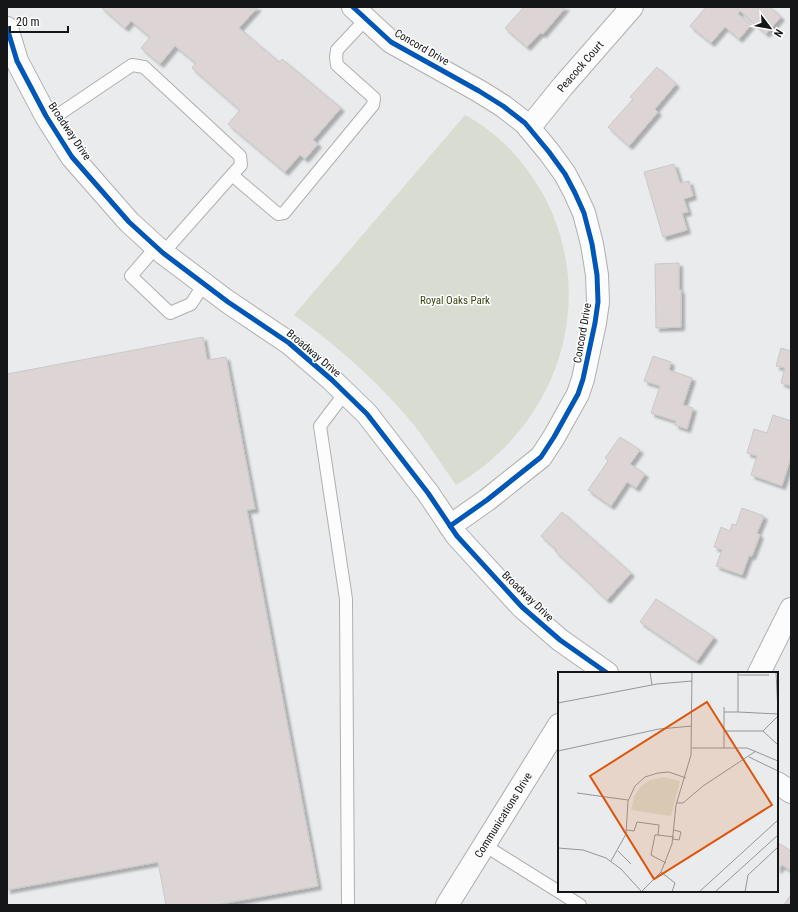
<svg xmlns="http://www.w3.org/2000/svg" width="798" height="912" viewBox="0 0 798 912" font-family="'Roboto Condensed',sans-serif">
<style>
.green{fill:#d9ddd1}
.building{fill:#dcd4d5;stroke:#c9c9c9;filter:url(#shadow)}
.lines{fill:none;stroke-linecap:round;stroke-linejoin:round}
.service-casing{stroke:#afafb0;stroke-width:14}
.minor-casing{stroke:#afafb0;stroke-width:24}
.service{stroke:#fcfcfc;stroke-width:12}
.minor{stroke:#fcfcfc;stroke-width:22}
.cycleway-casing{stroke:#fff;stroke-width:8}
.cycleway{stroke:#0057b8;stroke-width:5}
.labels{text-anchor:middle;stroke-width:3;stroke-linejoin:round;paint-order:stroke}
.street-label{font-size:11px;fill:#151617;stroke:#fff}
.park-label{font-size:11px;fill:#38440e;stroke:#fff}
.inset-road{fill:none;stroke:#959697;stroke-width:1}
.view{fill:#dd560d;fill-opacity:0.15;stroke:#dd560d;stroke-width:2}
.inset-edge{fill:none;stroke:#151617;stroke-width:2}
</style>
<defs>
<filter id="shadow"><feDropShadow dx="3.5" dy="3.5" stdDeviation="1" flood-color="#0004"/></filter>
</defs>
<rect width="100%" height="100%" fill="#eaebec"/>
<path class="green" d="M465,115C499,133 526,163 544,196C600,302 557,426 456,485C443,467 431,448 418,430C382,385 340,348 294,315Z"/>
<g class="building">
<path d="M101,7H258L239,28L279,62L282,59L341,108L313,140L318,144L305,159L300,155L285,172L228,124L240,110L192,68L196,63L175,46L160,64L141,48L150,37L131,21L125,28Z"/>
<path d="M524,7H523H566L543,34L540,33L527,47L505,28Z"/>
<path d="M706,7H770L781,17L766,34L740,11L738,14L751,25L739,39L725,27L711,43L690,26Z"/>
<path d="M657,67L676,84L655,109L658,112L629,146L608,127L633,99L630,97Z"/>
<path d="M674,164L680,183L689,181L693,196L684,199L688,212L682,213L687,230L663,237L644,172Z"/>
<path d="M679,263V290H681V327L656,328L655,264Z"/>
<path d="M203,337L207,360L226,357L255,509L247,510L318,886L216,905H166L158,862L7,890V374Z"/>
<path d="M781,348L791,351V350V386L781,383L785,368L776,366Z"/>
<path d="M653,356L671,362L669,370L692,378L683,405L693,408L687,429L675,425L676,421L651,413L660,386L644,381Z"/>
<path d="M773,415L791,421V457L782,486L751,475L757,456L747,453L754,429L767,433Z"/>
<path d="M620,437L640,450L630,464L645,474L636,488L627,482L611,506L588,490L608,461L605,458Z"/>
<path d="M742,508L764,516L757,533L760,535L752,556H749L742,575L716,566L722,550L714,547L721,527L730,531L732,524L736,525Z"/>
<path d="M562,512L631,573L607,600L592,586V585L555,551L557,550L541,536Z"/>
<path d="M656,599L714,637L697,661L640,622Z"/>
<path d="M777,842L791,851V871L782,865L778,870L777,869Z"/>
<path d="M791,894V905H784Z"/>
</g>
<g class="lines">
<g class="service-casing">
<g id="service">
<path d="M49,121L132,65L144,67L240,156L241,165L232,175"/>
<path d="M156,247L131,276L170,313L191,304L204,284"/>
<path d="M163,253L232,175L278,214L284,213L373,105L374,98L337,65L336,57L337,50L366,19"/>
<path d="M345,393L320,426L346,599L348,905"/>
<path d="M484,845L580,905"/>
</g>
</g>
<g class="minor-casing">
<g id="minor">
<path d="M353,7L391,42L479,91L503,106L525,123L549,152L565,174L575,193L584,213L592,244L597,275L598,302L595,323L583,379L578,394L554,437L541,457L487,500L450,526"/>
<path d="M7,28L17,61L46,116L72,157L129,222L163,253L228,302L289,343L332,380L367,414L428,493L457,536L522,607L560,640L607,673"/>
<path id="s1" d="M529,128L563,86L632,7"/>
<path d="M759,673L791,609"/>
<path d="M777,783L791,792"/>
<path id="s2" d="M447,905L559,725"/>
</g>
</g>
<use href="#service" class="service"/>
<use href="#minor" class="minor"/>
<g class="cycleway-casing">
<g id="cycleway">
<path d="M353,7L391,42L479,91L503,106L525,123L549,152L565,174L575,193L584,213L592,244L597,275L598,302L595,323L583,379L578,394L554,437L541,457L487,500L450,526"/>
<path d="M7,28L17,61L46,116L72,157L129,222L163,253L228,302L289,343L332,380L367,414L428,493L457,536L522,607L560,640L607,673"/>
</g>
</g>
<use href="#cycleway" class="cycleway"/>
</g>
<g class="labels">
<g class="street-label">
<text transform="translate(422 47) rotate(30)" y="4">Concord Drive</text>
<text dy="4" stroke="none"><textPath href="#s1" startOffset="80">Peacock Court</textPath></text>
<text transform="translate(70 131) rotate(56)" y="4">Broadway Drive</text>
<text transform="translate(582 333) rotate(-80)" y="4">Concord Drive</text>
<text transform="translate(314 353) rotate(40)" y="4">Broadway Drive</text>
<text transform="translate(528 596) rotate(44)" y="4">Broadway Drive</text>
<text dy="4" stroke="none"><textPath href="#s2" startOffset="106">Communications Drive</textPath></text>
</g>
<g class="park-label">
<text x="455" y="304">Royal Oaks Park</text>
</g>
</g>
<g transform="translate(558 672)">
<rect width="220" height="220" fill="#eaebec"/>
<path d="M106,105L122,109L113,144L73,138L76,125L82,115L92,108Z" fill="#d9ddd1"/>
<path class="inset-road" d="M92,0L94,13M218,0L220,40M180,3H211M0,31L99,12L134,9M166,40H180V0M180,40L220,42M166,59H205L220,44M205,59L220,73M134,76H189L220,89M166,76V35M0,79L101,57L134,54M191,85L220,99M19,121L70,128M119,131H125L145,114L198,79M69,158L76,159L79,150L101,153L100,163L116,165M100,163H97L93,183L108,191M115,167L121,168L123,160L116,158M0,176L25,178L48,186L63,197L83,219M60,179L73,192M53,189L68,162L70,129L77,114L87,105L100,101L111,100L128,106M103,200L117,211L114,220M83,220L103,200L114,172L118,133L133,83L134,0M141,220L220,148M157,220L220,163M187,220L190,203L220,175"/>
<path class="view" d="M149,30L214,133L96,207L32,104Z"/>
<rect width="220" height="220" class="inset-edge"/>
</g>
<rect width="798" height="912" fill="none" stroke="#151617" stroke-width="16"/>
<g transform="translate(770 28) rotate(122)" stroke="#ffffff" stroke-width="3" paint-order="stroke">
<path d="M0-3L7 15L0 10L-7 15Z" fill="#151617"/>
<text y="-6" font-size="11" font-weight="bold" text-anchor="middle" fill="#151617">N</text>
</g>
<path d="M10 26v6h58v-6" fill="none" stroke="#151617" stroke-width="2"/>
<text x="16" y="26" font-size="12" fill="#151617" stroke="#ffffff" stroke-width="3" paint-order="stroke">20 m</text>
</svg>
